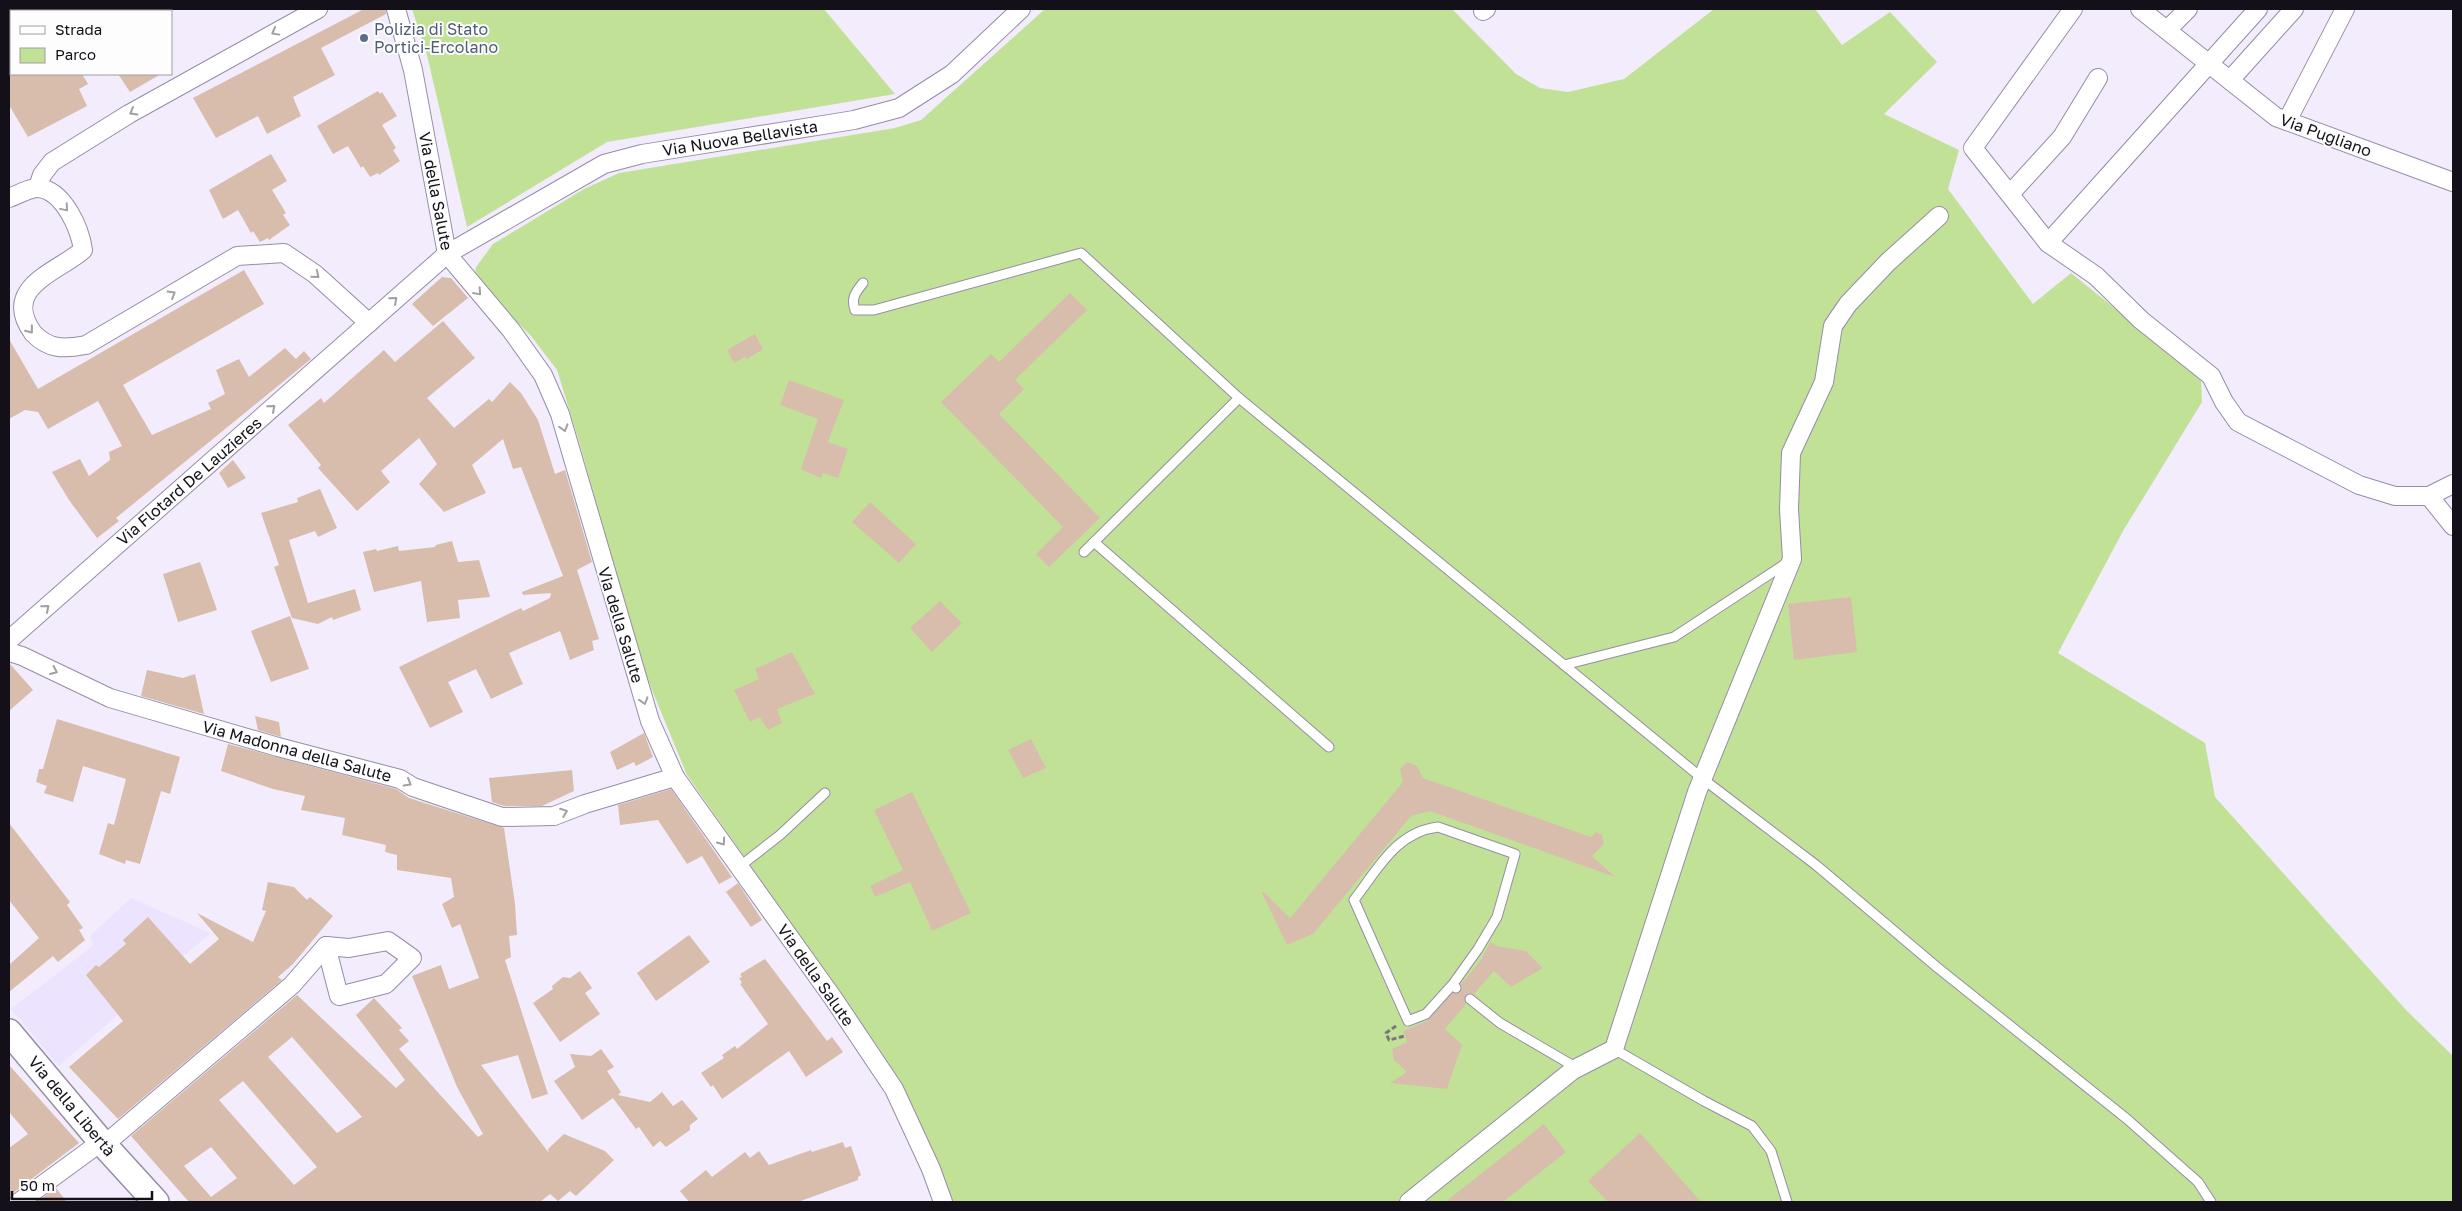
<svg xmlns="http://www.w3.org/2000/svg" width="2462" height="1211" viewBox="0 0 2462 1211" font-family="'Golos Text',sans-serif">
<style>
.built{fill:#ece3ff}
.green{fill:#c1e296}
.building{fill:#d8bdad;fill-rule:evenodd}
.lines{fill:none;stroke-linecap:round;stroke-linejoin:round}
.lane-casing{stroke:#958da6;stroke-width:11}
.street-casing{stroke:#958da6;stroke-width:20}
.secondary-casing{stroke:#958da6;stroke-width:28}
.path{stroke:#7a7582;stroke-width:3;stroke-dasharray:5 2.5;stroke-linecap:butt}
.lane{stroke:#fff;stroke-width:9}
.street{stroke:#fff;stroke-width:18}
.secondary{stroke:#fff;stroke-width:25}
.oneway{stroke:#a19fa3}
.service-dot{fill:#5c6f8a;stroke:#fdfdfd;stroke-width:2}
.labels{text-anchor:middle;stroke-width:4;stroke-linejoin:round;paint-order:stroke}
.service-label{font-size:16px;fill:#4e5e75;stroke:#fdfdfd;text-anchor:start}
.street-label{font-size:16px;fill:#131019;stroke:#fdfdfd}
</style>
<rect width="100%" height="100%" fill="#f2ecfd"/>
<path class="built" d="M131,898L210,933L59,1066L11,1009L93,946L90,936Z"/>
<g class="green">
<path d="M412,9H824L895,94L607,142L467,227L427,55Z"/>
<path d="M1045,9H1452L1516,74L1540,88L1568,92L1624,79L1714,9H1815L1842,45L1890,12L1937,62L1884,114L1959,150L1948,189L2033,304L2071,273L2201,378L2202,402L2123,531L2058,653L2205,743L2215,797L2406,1010L2453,1056V1202H951L925,1134L880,1050L687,775L643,668L578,438L557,370L531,336L474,279L476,267L493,244L584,189L619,173L895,128L921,120Z"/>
</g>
<g class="building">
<path d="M364,9H386V14L321,48L335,75L293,97L301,116L267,134L258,116L216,138L193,98Z"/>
<path d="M9,74H82L88,84L79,89L87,106L28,137L9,105Z"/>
<path d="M118,74H161L130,92Z"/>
<path d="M378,91L380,94L382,92L397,116L382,125L396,148L393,150L400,161L379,175L378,173L370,177L363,166L361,168L348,146L333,154L317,126Z"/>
<path d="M271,154L287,181L272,190L286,213L283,215L290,225L269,240L268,238L260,242L253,231L251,233L238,210L223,219L209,190Z"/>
<path d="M244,270L264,304L123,385L152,435L211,409L208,403L225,394L216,370L239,359L249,377L285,348L296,359L304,351L311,359L116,518L119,521L97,538L69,500L52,472L80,459L89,476L110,460L109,452L122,446L98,401L48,429L38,412L25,410L9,419V339L38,389Z"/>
<path d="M442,277L451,278L468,298L433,326L412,304Z"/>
<path d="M1070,293L1087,310L1015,380L1024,389L999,414L1100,518L1049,567L1036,554L1063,527L941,402L991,354L999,362Z"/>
<path d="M443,321L475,358L427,398L454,428L489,399L492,402L510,382L521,393L538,420L555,474L565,470L592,562L577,570L599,639L592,641L594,650L570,660L560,631L509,653L523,684L491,699L476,669L448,682L463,712L430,728L399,667L521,608L523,611L550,598L551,593L523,595L522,592L563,576L521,467L513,469L503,439L472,465L486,493L444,512L419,484L437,464L419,438L381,471L390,482L357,511L318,468L321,465L288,425L321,398L324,403L384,350L395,362Z"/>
<path d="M755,334L763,349L747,359L745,357L734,363L727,350Z"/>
<path d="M789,380L844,400L828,442L848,449L838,478L823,473L821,478L801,469L818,419L780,405Z"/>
<path d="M233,460L246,478L228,488L219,473Z"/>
<path d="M320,489L337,528L318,537L315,531L289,540L308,603L355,589L361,610L333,620L332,617L318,624L292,618L274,567L279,565L261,513L298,502L297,498Z"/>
<path d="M870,502L916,544L899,563L852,522Z"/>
<path d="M452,541L458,562L479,560L490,597L458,600L460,618L427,622L421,581L374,592L363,552L376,549L377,551L398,546L399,551L435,547L436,545Z"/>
<path d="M200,562L217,610L178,622L163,574Z"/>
<path d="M1851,597L1857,652L1794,660L1788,604Z"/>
<path d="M940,601L962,623L932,652L910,628Z"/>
<path d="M290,616L309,669L271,682L251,631Z"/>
<path d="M792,652L815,694L777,709L782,723L768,730L760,717L750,722L734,690L759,679L755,669Z"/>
<path d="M9,663L33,690L9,711Z"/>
<path d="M147,670L183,678L195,674L204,714L141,696Z"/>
<path d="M255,716L279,722L281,737L258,730Z"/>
<path d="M57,719L180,757L170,794L161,791L140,864L126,860L125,864L99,854L108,823L114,825L126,779L83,766L73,802L44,793L47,786L36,782L39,769H43Z"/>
<path d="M644,733L653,757L636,766L634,762L617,770L610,752Z"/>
<path d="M1031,739L1046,768L1023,778L1008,750Z"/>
<path d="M228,744L396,789L409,798L504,828L515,904L517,935L509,936L511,957L505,960L548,1094L532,1099L518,1055L481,1065L549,1153L548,1149L564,1134L605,1151L614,1160L576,1196L570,1191L558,1201L550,1194L540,1202H189L131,1136L297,995L396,1088L405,1080L356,1015L374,998L402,1028L399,1030L409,1041L399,1049L478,1137L483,1134L457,1087L412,976L441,965L449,989L479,978L460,924L452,928L442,904L454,897L451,878L397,870V855L385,852L386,845L342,835L345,818L301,810L305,796L273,789L221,771ZM292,1037L362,1117L337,1133L268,1057ZM243,1081L317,1167L294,1185L219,1100ZM211,1147L237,1178L211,1197L184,1166Z"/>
<path d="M1407,762L1417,766L1423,778L1591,837L1596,832L1602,835L1604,844L1592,856L1615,877L1430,811L1411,816L1313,934L1287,945L1262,893L1264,892L1290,918L1403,782L1400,769Z"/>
<path d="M572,770L574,791L542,806H504L492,802L489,778Z"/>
<path d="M671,789L687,812L732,877L719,884L702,856L687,864L658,820L620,825L618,805Z"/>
<path d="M912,792L971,913L932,931L910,882L875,897L870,886L903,870L874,810Z"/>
<path d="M9,823L70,902L67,905L83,928L79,930L85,940L58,962L53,956L9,992V965L39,938L9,900Z"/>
<path d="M268,882L294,887L307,900L310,897L333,916L293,964L278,977L282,980L118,1119L69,1067L123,1021L86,975L96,965L99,967L126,944L123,940L148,917L190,964L219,939L197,913L253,942L266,911L262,910Z"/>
<path d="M738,883L762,920L751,927L726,892Z"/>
<path d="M689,935L710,962L656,1001L637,973Z"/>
<path d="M1490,942L1497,946L1526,951L1543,968L1511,987L1494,971L1474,994L1470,993L1465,996L1466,1004L1445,1029L1462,1045L1447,1089L1390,1083L1407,1072L1394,1060L1392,1049L1407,1042L1403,1031L1427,1021L1453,993H1460L1462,988L1461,984L1481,960Z"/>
<path d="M765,959L827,1041L832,1037L843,1052L806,1077L789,1051L722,1099L713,1085L711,1087L701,1073L724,1058L722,1055L735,1046L737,1049L768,1024L740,984L742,983L739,978L742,977L740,974Z"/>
<path d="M580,971L592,988L585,993L600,1014L560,1042L533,1003L553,989L552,986L563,977L570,978Z"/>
<path d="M601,1049L614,1067L607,1071L621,1092L618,1095L650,1102L662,1092L673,1106L682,1100L698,1119L690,1125V1130L666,1147L660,1141L653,1147L639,1127L636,1129L613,1098L582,1120L554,1081L575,1067L570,1054L591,1056Z"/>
<path d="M9,1065L79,1143L13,1193L9,1201V1148L28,1134L9,1112Z"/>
<path d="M1544,1124L1566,1152L1503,1202H1445Z"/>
<path d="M1640,1133L1701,1202H1608L1588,1181Z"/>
<path d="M843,1142L845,1148L851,1146L861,1175L858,1177V1180L798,1202H689L680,1191L706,1170L712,1177L745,1152L750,1158L759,1151L769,1165L811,1150L812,1152Z"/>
<path d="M56,1188L67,1202H37Z"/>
</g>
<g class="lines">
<g class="lane-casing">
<g id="lane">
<path d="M863,283C855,293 851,298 855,310H874L1081,253L1239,398L1703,779L1816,865L1938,968L2127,1119L2198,1182L2211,1202"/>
<path d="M1094,542L1329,747"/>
<path d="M1084,552L1239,398"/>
<path d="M1564,665L1674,637L1788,562"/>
<path d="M739,867L780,835L825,793"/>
<path d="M1453,984L1426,1014L1408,1021L1354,900C1378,869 1396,832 1438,827L1515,854L1497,917L1478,949L1453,984L1456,988"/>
<path d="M1470,999L1500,1023L1577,1068"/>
<path d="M1614,1049L1704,1101L1752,1126L1771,1151L1787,1202"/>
</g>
</g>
<g class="street-casing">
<g id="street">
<path d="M396,9L413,70L447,254L511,330L543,375L560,414L650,721L675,777L833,998L894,1089L931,1169L943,1202"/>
<path d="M2073,9L1973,148L2048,243L2096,276L2141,320L2211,376L2224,402L2238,422L2359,485L2395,496H2429L2453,484"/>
<path d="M2140,9L2276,117L2453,182"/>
<path d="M1483,11L1486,9"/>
<path d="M2167,30L2188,9"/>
<path d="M2230,80L2294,9"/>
<path d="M2287,121L2345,9"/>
<path d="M38,187L42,175L52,162L129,114L318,9"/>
<path d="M2010,194L2062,137L2098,78"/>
<path d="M9,198C17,195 31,187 39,188C64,191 80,229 83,250C58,272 0,287 33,333C49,350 64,349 86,345L237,256L284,253L315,274L369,323"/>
<path d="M2048,243L2258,9"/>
<path d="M2429,496L2453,526"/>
<path d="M9,640L447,254L604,164L642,154L854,120L899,108L952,74L1021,9"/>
<path d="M9,652L22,656L110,698L278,747L400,779L413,787L502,817L554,816L585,804L675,777"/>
<path d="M388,941L412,958L386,984L339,996L326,946L349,948Z"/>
<path d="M104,1145L292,985L326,946"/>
<path d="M19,1202L101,1142"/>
<path d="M1409,1202L1573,1070L1614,1049L1697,792L1792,559L1789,509L1791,453L1824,382L1833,326L1848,304L1888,262L1939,216"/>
</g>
</g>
<g class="secondary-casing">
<path id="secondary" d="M9,1032L104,1145L156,1202"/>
</g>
<path class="path" d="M1396,1026L1386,1033L1389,1040L1405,1036"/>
<use href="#lane" class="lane"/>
<use href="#street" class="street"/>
<use href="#secondary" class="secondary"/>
</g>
<defs><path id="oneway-chevron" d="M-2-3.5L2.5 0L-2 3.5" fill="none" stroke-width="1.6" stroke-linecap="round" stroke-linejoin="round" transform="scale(1.25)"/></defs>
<g class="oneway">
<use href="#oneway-chevron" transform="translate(275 32) rotate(151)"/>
<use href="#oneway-chevron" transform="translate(133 112) rotate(150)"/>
<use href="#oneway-chevron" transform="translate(65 208) rotate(50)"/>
<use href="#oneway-chevron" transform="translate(316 275) rotate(39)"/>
<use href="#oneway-chevron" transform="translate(478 292) rotate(49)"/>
<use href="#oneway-chevron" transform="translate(172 294) rotate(-31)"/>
<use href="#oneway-chevron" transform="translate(394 300) rotate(-41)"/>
<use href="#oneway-chevron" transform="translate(30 330) rotate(51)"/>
<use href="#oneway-chevron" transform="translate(272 408) rotate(-41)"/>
<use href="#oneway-chevron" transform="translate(564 428) rotate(74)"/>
<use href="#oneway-chevron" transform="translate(46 608) rotate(-41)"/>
<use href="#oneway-chevron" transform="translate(54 671) rotate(25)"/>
<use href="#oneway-chevron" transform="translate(644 701) rotate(73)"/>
<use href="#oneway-chevron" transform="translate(408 783) rotate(30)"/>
<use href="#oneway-chevron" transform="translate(564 812) rotate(-21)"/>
<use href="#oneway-chevron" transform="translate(722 842) rotate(55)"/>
</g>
<circle class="service-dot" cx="364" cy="38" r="5"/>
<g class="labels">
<g class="service-label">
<text x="374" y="35">Polizia di Stato<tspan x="374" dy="18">Portici-Ercolano</tspan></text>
</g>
<g class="street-label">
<text transform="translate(2326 135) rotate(20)" y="6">Via Pugliano</text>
<text transform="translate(740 138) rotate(-9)" y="6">Via Nuova Bellavista</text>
<text transform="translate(436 191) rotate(79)" y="6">Via della Salute</text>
<text transform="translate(189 481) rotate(-41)" y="6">Via Flotard De Lauzieres</text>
<text transform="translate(621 625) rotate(73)" y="6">Via della Salute</text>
<text transform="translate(297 751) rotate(15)" y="6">Via Madonna della Salute</text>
<text transform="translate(816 975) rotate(55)" y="6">Via della Salute</text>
<text transform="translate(72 1106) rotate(50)" y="6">Via della Libertà</text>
</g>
</g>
<rect width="2462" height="1211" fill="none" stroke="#131019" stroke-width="20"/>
<rect x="10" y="10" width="162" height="65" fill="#fdfdfd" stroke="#9f9ea2"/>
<rect x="20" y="26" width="25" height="8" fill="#ffffff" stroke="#9f9ea2"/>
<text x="55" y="35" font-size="15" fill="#131019">Strada</text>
<rect x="20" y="48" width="25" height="15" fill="#c1e296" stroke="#9f9ea2"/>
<text x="55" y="60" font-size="15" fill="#131019">Parco</text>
<path d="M12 1191v8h140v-8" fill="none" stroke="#131019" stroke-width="2.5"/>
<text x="20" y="1191" font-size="15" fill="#131019" stroke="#fdfdfd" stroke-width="4" paint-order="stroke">50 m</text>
</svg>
